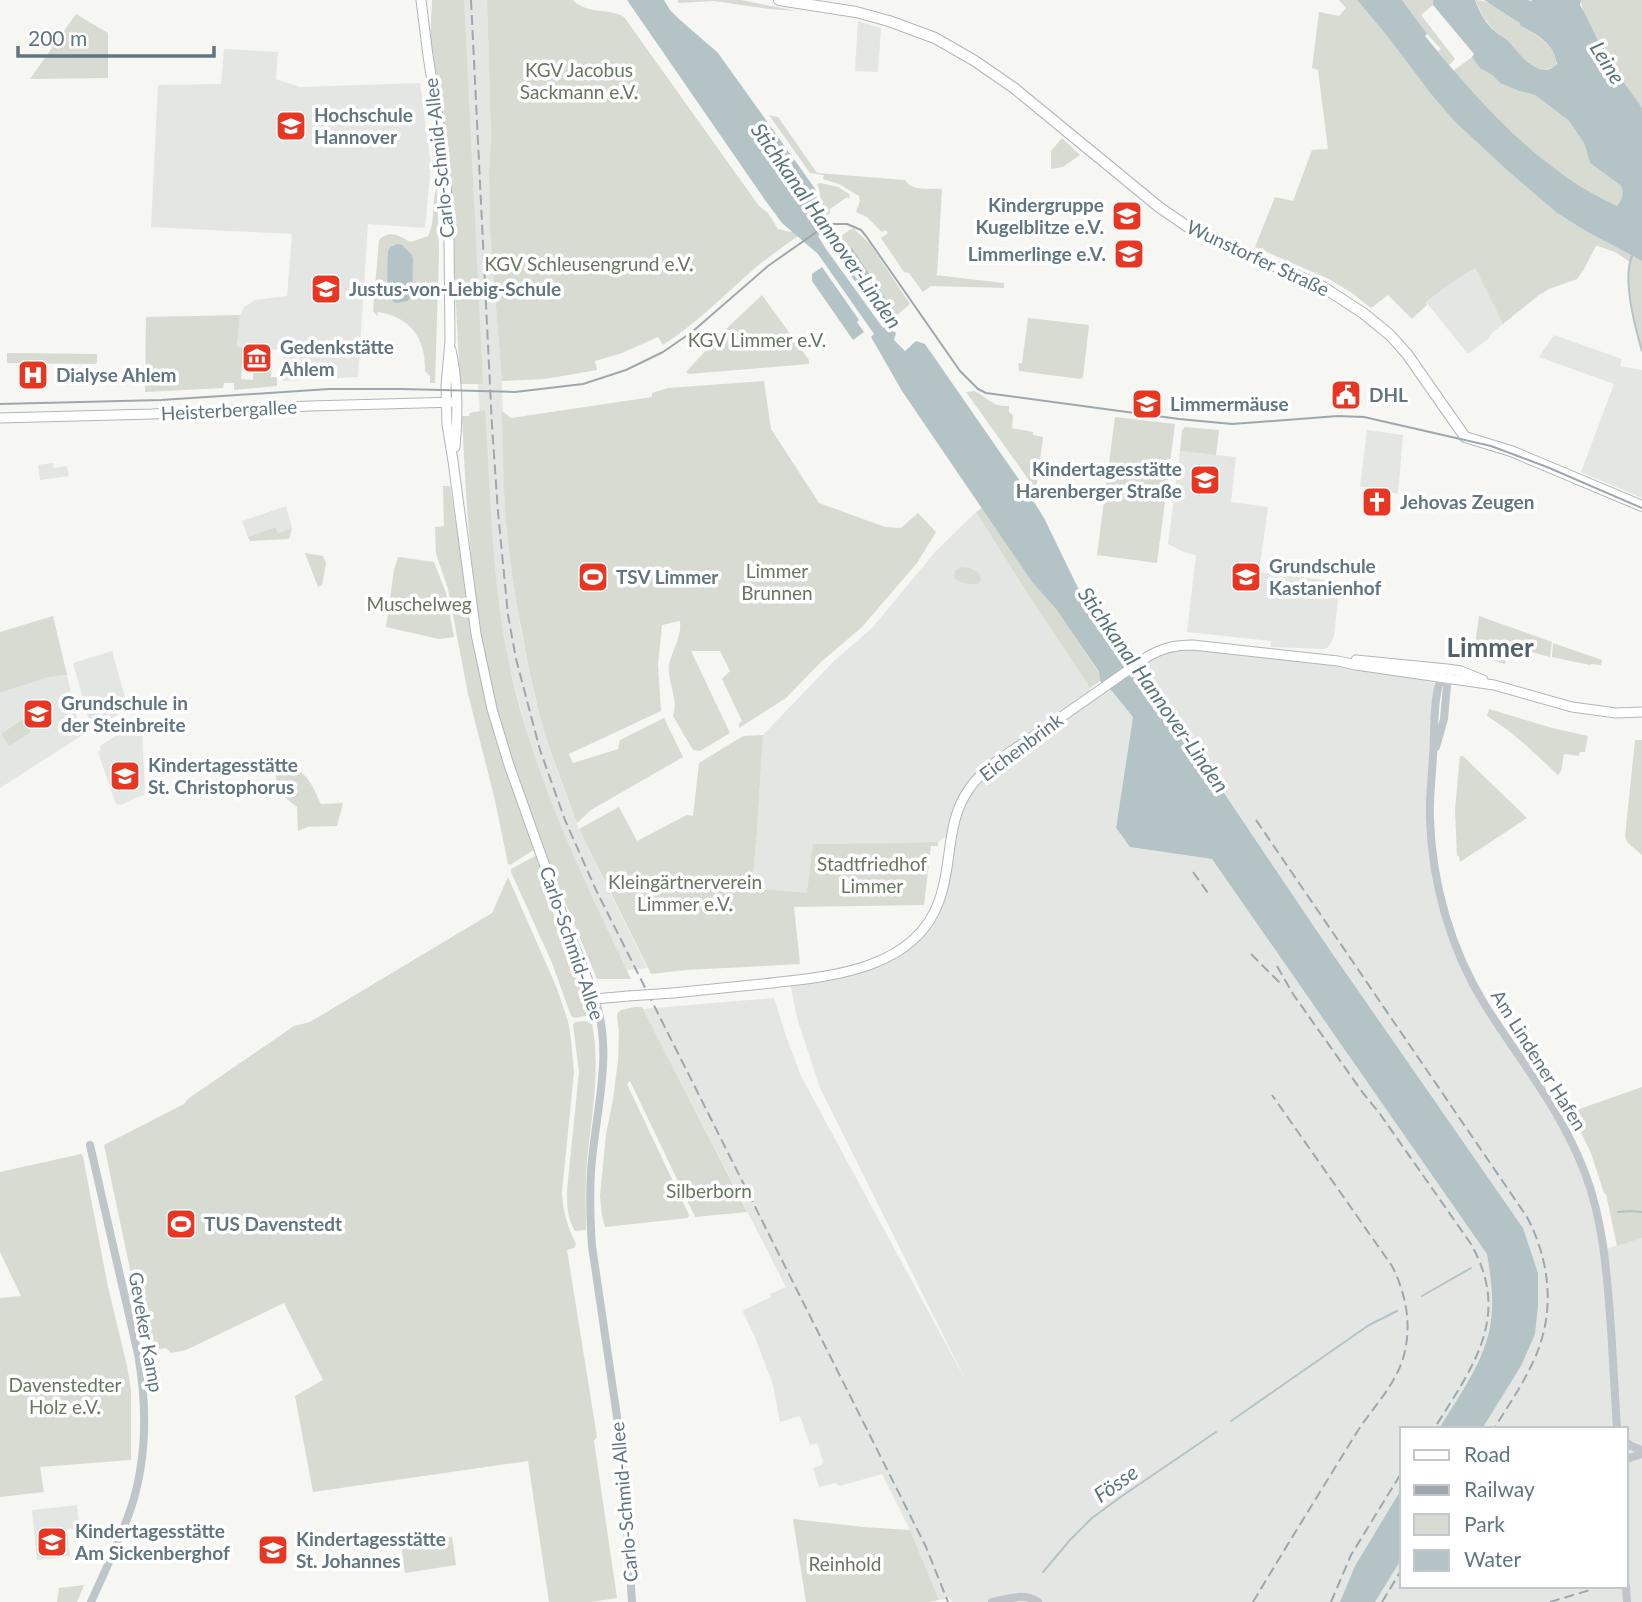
<svg xmlns="http://www.w3.org/2000/svg" width="1642" height="1602" viewBox="0 0 1642 1602" font-family="Lato,sans-serif">
<style>
.built{fill:#e4e6e4;fill-rule:evenodd}
.green{fill:#d7dbd2}
.water{fill:#b4c4c6}
.lines{fill:none;stroke-linecap:round;stroke-linejoin:round}
.stream{stroke:#b4c4c6;stroke-width:2}
.secondary-casing{stroke:#afb7bb;stroke-width:11}
.primary-casing{stroke:#b1b7ba;stroke-width:12}
.tertiary{stroke:#bfc5c8;stroke-width:8}
.secondary{stroke:#fff;stroke-width:9}
.primary{stroke:#fff;stroke-width:10}
.tram{stroke:#9ea8ac;stroke-width:2}
.rail{stroke:#9ea8ac;stroke-width:2;stroke-dasharray:10 5;stroke-linecap:butt}
.secondary-bridge-casing{stroke:#afb7bb;stroke-width:11;stroke-linecap:butt}
.secondary-bridge{stroke:#fff;stroke-width:9}
.labels{text-anchor:middle;stroke-width:7;stroke-linejoin:round;paint-order:stroke}
.park-label{font-size:19px;fill:#677760;stroke:#fff}
.poi-label{font-size:19px;font-weight:bold;fill:#61767f;stroke:#fff;text-anchor:start}
.street-label{font-size:19px;fill:#61767f;stroke:#fff}
.water-label{font-size:21px;font-style:italic;fill:#5b767a;stroke:#fff}
.district-label{font-size:26px;font-weight:bold;fill:#53626a;stroke:#fff}
</style>
<rect width="100%" height="100%" fill="#f6f6f3"/>
<g class="built">
<path d="M451,0H487L491,139L489,171L490,233L502,381L504,481L507,534L521,631L535,698L557,770L579,829L647,968L620,971L555,835L502,640L485,486L478,385L475,257Z"/>
<path d="M858,21L881,28L878,72L855,71Z"/>
<path d="M224,49L278,52L276,79L300,87L420,83L431,165L425,228L368,224L358,377L282,381L284,350L237,348L240,315L244,307L255,300L287,296L292,234L151,227L158,85L221,84Z"/>
<path d="M1127,246L1144,248L1143,261L1136,260L1135,264L1114,261L1116,247L1127,248Z"/>
<path d="M1475,268L1503,324L1491,334L1488,339L1468,354L1426,302L1451,283Z"/>
<path d="M1554,335L1622,359L1620,366L1642,370V498L1581,472L1614,384L1539,357Z"/>
<path d="M1367,430L1403,435L1398,494L1360,486Z"/>
<path d="M1180,451L1236,457L1231,502L1268,507L1259,572L1340,582L1334,636L1331,643L1327,648L1323,649L1271,647V641L1187,632L1196,555L1186,553L1168,544Z"/>
<path d="M53,463L54,468L67,466L69,476L40,480L38,465Z"/>
<path d="M286,506L292,528L278,533L276,527L248,537L242,521Z"/>
<path d="M976,512L1031,599L1094,694L1171,646L1338,661L1435,683L1430,819L1441,897L1465,967L1541,1086L1584,1172L1605,1249L1642,1238V1602H952L950,1598L939,1600L910,1530L882,1474L840,1486L836,1483L819,1487L813,1468L822,1465L823,1461L817,1443L810,1445L800,1416L780,1422L773,1385L755,1337L743,1312L744,1310L771,1297L770,1294L786,1287L643,1009L774,998L786,1036L801,1076L967,1383L820,1088L797,1018L790,981L827,976L895,954L935,911L951,833L938,842L814,844L808,894L752,888L757,832L763,735L834,661L872,628L935,552ZM1148,688L1150,690L1154,689L1323,940L1523,1228L1488,1254L1212,859L1131,847L1116,829L1133,717ZM1402,1429H1626V1586H1402Z"/>
<path d="M112,651L128,708L95,729L91,728L73,663Z"/>
<path d="M67,675L81,736L0,788V693L49,677Z"/>
<path d="M136,723L142,733L145,789L144,795L135,798L121,805L116,804L98,752L101,750L100,746Z"/>
<path d="M77,1505L79,1527L67,1529L70,1556L37,1560L32,1510Z"/>
</g>
<g class="green">
<path d="M432,0H464L483,384H460L453,245L444,126L430,45Z"/>
<path d="M487,0H573C573,1 582,7 583,7C596,13 612,9 624,17L759,206L768,213L778,229L791,232L792,231L798,236C783,247 768,257 754,269C724,295 697,323 663,345L658,337L622,353L595,361L597,370L545,379L502,381L490,233L489,171L491,139Z"/>
<path d="M678,0H741L797,11L769,9L714,1L678,3Z"/>
<path d="M1339,0H1357L1388,37L1431,94L1454,121L1509,172L1557,213L1584,230L1642,261V351C1634,323 1625,290 1630,262L1615,252L1598,246H1596L1584,269L1577,279L1549,289L1539,295L1503,324L1475,268L1451,283L1426,302L1427,305L1412,319L1388,295L1371,308L1352,293L1329,279L1255,247L1275,197L1293,201L1312,150L1328,149L1318,70L1312,68L1319,12L1339,16L1346,8Z"/>
<path d="M1402,0H1433V5L1421,15L1455,59L1449,65L1438,51L1441,49L1427,34Z"/>
<path d="M1475,0C1491,0 1507,14 1520,23V26C1535,33 1552,44 1557,60L1555,67L1543,70L1534,67L1517,52L1508,42L1493,29L1484,18Z"/>
<path d="M1581,0H1642V108C1634,98 1624,87 1619,75C1615,69 1613,62 1609,55C1600,41 1581,15 1581,0Z"/>
<path d="M76,14L108,33V78L30,79Z"/>
<path d="M1472,57L1480,67L1492,75L1500,83L1519,91L1535,95L1568,120L1584,143L1590,163L1620,185C1625,195 1622,199 1617,206C1553,176 1498,125 1453,71Z"/>
<path d="M769,115L778,117L817,173L905,180C912,192 929,188 942,189L937,274L935,275L1004,283V288L931,286L923,292L909,273L904,272L881,238L888,233L886,230L882,232L867,217L856,212L860,201L859,196L839,184L823,179L824,175L810,173Z"/>
<path d="M1062,138L1080,155L1063,167L1051,169V151Z"/>
<path d="M820,183L838,187L849,194L850,199L847,197L830,209V213L818,222L816,220C820,208 823,196 817,184Z"/>
<path d="M437,187L439,253L435,383H430V376L425,371C426,339 411,317 378,312L377,316L373,311L379,240C390,229 399,236 411,242L428,236C436,221 431,202 437,187Z"/>
<path d="M853,228L870,244L910,304L897,315L852,248L845,247L835,253L829,244Z"/>
<path d="M762,295L809,360V364L689,374L686,372L724,331Z"/>
<path d="M240,315L237,347L255,349L254,353H243L241,379L253,380L254,362L272,363L271,377H277V386L234,390V383H224L223,388L145,392L146,317Z"/>
<path d="M1028,318L1089,325L1083,377L1081,379L1019,371L1018,363H1022Z"/>
<path d="M7,353L96,354L97,355V362L96,364L7,363Z"/>
<path d="M764,381L771,429L819,503L885,527L901,528L918,513L936,532L917,563L862,627L821,662L786,698L739,728V723L742,721L722,679L730,671L720,651H691L730,733L700,751L693,750L673,716C679,699 667,682 669,665C672,650 682,637 680,621L662,625L658,665L661,711L569,754L573,763L618,749L620,740L664,718L683,757L591,810L577,823C562,782 545,740 535,696C523,643 513,588 507,533C503,493 503,452 502,411L511,418L652,397V393L668,388Z"/>
<path d="M974,391C989,398 992,407 1009,406V412L1013,415L1012,428L1033,432V435L1043,437L1036,490L966,392Z"/>
<path d="M485,410C490,483 491,558 503,632C524,757 577,867 631,979H597C557,880 510,780 488,675C471,589 466,503 462,416H469L470,413Z"/>
<path d="M1115,417L1175,424L1157,563L1097,555Z"/>
<path d="M1185,427L1219,430L1216,455L1180,451L1182,430Z"/>
<path d="M443,486H450L477,657L535,849L510,865L508,864L494,796L468,694L448,589L436,554L435,527L444,526Z"/>
<path d="M982,508L1032,582L1056,609L1099,673L1100,681L1090,688L1031,599L976,512Z"/>
<path d="M276,527L278,533L292,528L289,539L250,541L248,537Z"/>
<path d="M305,553L323,556L326,563L322,585L318,587Z"/>
<path d="M398,557L434,562L446,593L454,637L439,639L386,627L394,570Z"/>
<path d="M961,567L970,568L979,573L981,579L979,583C971,586 961,583 954,578L955,571Z"/>
<path d="M53,616L67,675L49,677L0,693V632Z"/>
<path d="M1479,616L1552,642L1550,657L1511,646L1505,664L1471,654L1472,652L1474,651Z"/>
<path d="M1553,643L1602,660L1601,665L1591,664L1590,665L1552,657Z"/>
<path d="M1489,709L1552,728L1588,736L1585,752H1580L1579,756L1564,754L1561,771L1558,775C1535,754 1514,732 1487,716Z"/>
<path d="M22,720L31,732L9,746L1,734Z"/>
<path d="M763,735L757,832L752,888L807,893L813,844L938,842V846H931L924,905L794,907L800,964L686,970L651,974L579,829L619,807L637,841L687,815L693,816L699,763L743,736Z"/>
<path d="M1635,740H1642V855L1628,843L1625,837Z"/>
<path d="M1460,756H1463L1527,818L1460,862L1459,856H1457L1455,810Z"/>
<path d="M293,769C309,773 314,790 321,804L343,803L337,826L307,827L298,831L297,807L278,792L275,770Z"/>
<path d="M537,855L552,909L590,1015L575,1018L571,1016L552,963L511,872V869Z"/>
<path d="M508,877L556,986L568,1021L571,1039L574,1072L562,1192C563,1212 567,1225 576,1244L574,1248L567,1250L597,1437L594,1441L617,1598L591,1602H549L528,1461L313,1492L295,1396L323,1380L284,1303L186,1350L171,1353L166,1348L147,1351L104,1145L184,1104L189,1098L294,1026L310,1022L492,913Z"/>
<path d="M634,1007H642L747,1212L695,1217L630,1081L627,1084L689,1215L688,1218L605,1227L602,1216L600,1196L606,1134L613,1100L618,1060L619,1033L617,1014L621,1010Z"/>
<path d="M585,1021L592,1024C602,1075 589,1125 586,1176C585,1194 586,1212 586,1230L575,1231C567,1219 567,1204 567,1190L579,1072L573,1025L575,1022Z"/>
<path d="M1642,1087V1238L1617,1246L1606,1194L1604,1193L1591,1153L1571,1112Z"/>
<path d="M81,1154L83,1157L108,1287L127,1366L131,1390V1460L40,1467L44,1492L0,1497V1298L21,1296L0,1252V1172Z"/>
<path d="M793,1519L863,1527L910,1530L939,1600L929,1602H806Z"/>
<path d="M452,1537L456,1565L405,1573L401,1545Z"/>
<path d="M84,1585L77,1602H57L59,1588Z"/>
</g>
<g class="water">
<path d="M627,0H664L670,10L679,19L718,53L816,190L817,206L814,218L826,231L818,236L826,249L883,328L886,327L896,333L894,340L905,351L916,341L925,344L1031,497L1044,518L1081,594L1125,658L1132,659L1148,688L1150,690L1154,689L1323,940L1523,1228L1538,1273V1306L1535,1334L1521,1366L1482,1429H1439C1461,1392 1491,1354 1492,1309C1493,1291 1490,1272 1487,1254L1212,859L1130,847L1116,828L1133,717L1112,691L1100,681L1099,672L1056,609L1032,582L902,391L871,337L874,334L818,254L782,223L765,200Z"/>
<path d="M1357,0H1402L1427,34L1425,36C1478,101 1538,170 1617,206C1622,199 1625,194 1620,185L1590,163L1584,143L1568,120L1535,95L1519,91L1500,83L1492,75L1480,68L1472,57L1474,54L1433,5V0H1475C1479,11 1486,25 1496,32C1500,36 1505,38 1509,42C1520,54 1540,82 1557,64C1555,45 1536,33 1520,26V23L1484,0H1528L1531,1L1532,0H1581L1580,5L1584,12L1596,36L1616,67L1619,76L1642,108V261L1584,230L1557,213L1509,172L1454,121L1431,94L1388,37Z"/>
<path d="M397,244L402,245L412,255L413,260L412,296L408,301C406,301 398,303 396,303C384,300 388,263 388,252L390,247Z"/>
<path d="M845,247L852,248L897,315L886,323L877,311H876L835,253Z"/>
<path d="M822,267L859,320L857,322L864,332L853,340L812,281V274Z"/>
<path d="M1402,1488V1558L1375,1602H1340L1355,1566Z"/>
</g>
<g class="lines">
<g class="stream">
<path d="M1632,256C1622,279 1635,327 1642,351"/>
<path d="M1618,1212L1630,1211L1642,1212"/>
<path d="M1422,1296L1471,1268"/>
<path d="M1231,1421L1369,1325L1397,1311"/>
<path d="M1043,1572L1070,1540L1092,1518L1122,1496L1216,1432"/>
</g>
<g class="secondary-casing">
<g id="secondary">
<path d="M421,0L428,56L442,144L446,185L449,239L450,341L446,386L447,424L453,461L476,634L492,709L509,765L566,925L595,999L628,996"/>
<path d="M451,350C458,382 458,415 455,447"/>
<path d="M0,418L152,414L310,406L457,402"/>
<path d="M1356,660L1447,669L1461,671L1483,680"/>
<path d="M673,993C703,990 733,987 762,984C825,977 914,972 939,901C953,864 945,823 969,789C985,765 1015,750 1038,733C1075,708 1111,682 1147,657C1162,648 1175,645 1193,645L1338,661L1356,665L1494,685L1572,707L1616,713L1642,712"/>
</g>
</g>
<g class="primary-casing">
<path id="primary" d="M779,0L856,12L889,21L935,38L975,61L1014,88L1159,207L1188,227L1208,237L1323,287L1363,313L1390,335L1407,354L1465,437L1511,451L1642,506"/>
</g>
<g class="tertiary">
<path d="M1444,673C1432,691 1435,734 1433,756C1432,777 1429,798 1430,819C1432,884 1451,950 1485,1005C1521,1062 1560,1108 1585,1173C1604,1223 1607,1276 1611,1328C1613,1362 1615,1395 1617,1429"/>
<path d="M1436,747L1444,719L1448,674"/>
<path d="M595,999C613,1051 597,1106 592,1160C589,1189 590,1217 592,1246L622,1451L632,1602"/>
<path d="M90,1145L138,1354C147,1405 147,1459 131,1508C120,1540 105,1571 91,1602"/>
<path d="M1626,1442L1631,1446L1642,1450"/>
<path d="M1626,1459L1642,1454"/>
<path d="M1626,1586L1627,1602"/>
<path d="M992,1602C1008,1599 1024,1592 1038,1602"/>
</g>
<use href="#secondary" class="secondary"/>
<use href="#primary" class="primary"/>
<path class="tram" d="M0,404L161,400L329,389H401L515,392L583,384L626,370L663,352L692,332L768,266L825,226L831,224H847L861,230L866,236L960,371L978,389L986,393L1179,419L1232,424L1338,416L1364,417L1491,446L1547,467L1642,508"/>
<g class="rail">
<path d="M471,0L492,426L498,512L508,615L516,659L540,750L565,820L596,890L926,1547L948,1602"/>
<path d="M1256,820L1527,1217C1552,1265 1556,1319 1530,1368C1520,1389 1506,1409 1494,1429"/>
<path d="M1193,872L1208,893"/>
<path d="M1251,954L1283,986"/>
<path d="M1277,966L1293,994L1363,1093L1380,1114L1471,1244C1512,1317 1473,1366 1434,1429"/>
<path d="M1253,1602C1287,1545 1322,1489 1357,1432C1373,1407 1396,1385 1404,1355C1412,1324 1406,1294 1392,1266L1272,1095"/>
<path d="M1331,1602L1351,1555L1402,1472"/>
<path d="M1382,1602L1402,1569"/>
<path d="M1550,1602L1590,1590"/>
</g>
<g class="secondary-bridge-casing">
<path id="secondary-bridge" d="M628,996L673,993"/>
</g>
<use href="#secondary-bridge" class="secondary-bridge"/>
</g>
<defs>
<g id="university-square" transform="scale(1.575)"><rect x="-9" y="-9" width="18" height="18" rx="4" fill="#e73722" stroke="#fff"/><path d="M0-5L7-2L0 1L-7-2ZM-4 1L0 2.5L4 1V4Q0 6-4 4Z" fill="#fff"/></g>
<g id="school-square" transform="scale(1.575)"><rect x="-9" y="-9" width="18" height="18" rx="4" fill="#e73722" stroke="#fff"/><path d="M0-5L7-2L0 1L-7-2ZM-4 1L0 2.5L4 1V4Q0 6-4 4Z" fill="#fff"/></g>
<g id="museum-square" transform="scale(1.575)"><rect x="-9" y="-9" width="18" height="18" rx="4" fill="#e73722" stroke="#fff"/><path d="M0-6L6-3V-2H-6V-3ZM-5-1h2V3h-2ZM-1-1h2V3h-2ZM3-1h2V3H3ZM-6 4H6V6H-6Z" fill="#fff"/></g>
<g id="hospital-square" transform="scale(1.575)"><rect x="-9" y="-9" width="18" height="18" rx="4" fill="#e73722" stroke="#fff"/><path d="M-5-5h3v3.5h4V-5h3V5h-3V1.5h-4V5h-3Z" fill="#fff"/></g>
<g id="civic-square" transform="scale(1.575)"><rect x="-9" y="-9" width="18" height="18" rx="4" fill="#e73722" stroke="#fff"/><path d="M-.6-6.5H3V-4.5H.6V-3L4-1V1h2V6H-6V1h2V-1L-.6-3ZM-1.2 2.5V6h2.4V2.5Z" fill="#fff"/></g>
<g id="church-square" transform="scale(1.575)"><rect x="-9" y="-9" width="18" height="18" rx="4" fill="#e73722" stroke="#fff"/><path d="M-1.2-6h2.4v3.5h3.3v2.4h-3.3V6h-2.4V-.1h-3.3v-2.4h3.3Z" fill="#fff"/></g>
<g id="stadium-square" transform="scale(1.575)"><rect x="-9" y="-9" width="18" height="18" rx="4" fill="#e73722" stroke="#fff"/><path d="M0-5a6.5 5 0 1 0 0 10a6.5 5 0 1 0 0-10ZM-3.5-1.8h7v3.6h-7Z" fill="#fff"/></g>
</defs>
<g fill-rule="evenodd">
<use href="#university-square" x="291" y="126"/>
<use href="#school-square" x="1127" y="216"/>
<use href="#school-square" x="1129" y="254"/>
<use href="#university-square" x="326" y="289"/>
<use href="#museum-square" x="257" y="358"/>
<use href="#hospital-square" x="33" y="375"/>
<use href="#civic-square" x="1346" y="395"/>
<use href="#school-square" x="1147" y="404"/>
<use href="#school-square" x="1205" y="480"/>
<use href="#church-square" x="1377" y="502"/>
<use href="#stadium-square" x="593" y="577"/>
<use href="#school-square" x="1246" y="577"/>
<use href="#school-square" x="38" y="714"/>
<use href="#school-square" x="125" y="776"/>
<use href="#stadium-square" x="181" y="1224"/>
<use href="#school-square" x="52" y="1542"/>
<use href="#school-square" x="273" y="1550"/>
</g>
<g class="labels">
<g class="park-label">
<text x="579" y="77">KGV Jacobus<tspan x="579" dy="22">Sackmann e.V.</tspan></text>
<text x="589" y="271">KGV Schleusengrund e.V.</text>
<text x="757" y="347">KGV Limmer e.V.</text>
<text x="777" y="578">Limmer<tspan x="777" dy="22">Brunnen</tspan></text>
<text x="419" y="611">Muschelweg</text>
<text x="872" y="871">Stadtfriedhof<tspan x="872" dy="22">Limmer</tspan></text>
<text x="685" y="889">Kleingärtnerverein<tspan x="685" dy="22">Limmer e.V.</tspan></text>
<text x="709" y="1198">Silberborn</text>
<text x="65" y="1392">Davenstedter<tspan x="65" dy="22">Holz e.V.</tspan></text>
<text x="845" y="1571">Reinhold</text>
</g>
<g class="poi-label">
<text x="314" y="122">Hochschule<tspan x="314" dy="22">Hannover</tspan></text>
<text x="1104" y="212" text-anchor="end">Kindergruppe<tspan x="1104" dy="22">Kugelblitze e.V.</tspan></text>
<text x="1106" y="261" text-anchor="end">Limmerlinge e.V.</text>
<text x="349" y="296">Justus-von-Liebig-Schule</text>
<text x="280" y="354">Gedenkstätte<tspan x="280" dy="22">Ahlem</tspan></text>
<text x="56" y="382">Dialyse Ahlem</text>
<text x="1369" y="402">DHL</text>
<text x="1170" y="411">Limmermäuse</text>
<text x="1182" y="476" text-anchor="end">Kindertagesstätte<tspan x="1182" dy="22">Harenberger Straße</tspan></text>
<text x="1400" y="509">Jehovas Zeugen</text>
<text x="1269" y="573">Grundschule<tspan x="1269" dy="22">Kastanienhof</tspan></text>
<text x="616" y="584">TSV Limmer</text>
<text x="61" y="710">Grundschule in<tspan x="61" dy="22">der Steinbreite</tspan></text>
<text x="148" y="772">Kindertagesstätte<tspan x="148" dy="22">St. Christophorus</tspan></text>
<text x="204" y="1231">TUS Davenstedt</text>
<text x="75" y="1538">Kindertagesstätte<tspan x="75" dy="22">Am Sickenberghof</tspan></text>
<text x="296" y="1546">Kindertagesstätte<tspan x="296" dy="22">St. Johannes</tspan></text>
</g>
<g class="street-label">
<text transform="translate(439 158) rotate(-96)" y="7">Carlo-Schmid-Allee</text>
<text transform="translate(1258 258) rotate(25)" y="7">Wunstorfer Straße</text>
<text transform="translate(229 410) rotate(-3)" y="7">Heisterbergallee</text>
<text transform="translate(1021 747) rotate(-37)" y="7">Eichenbrink</text>
<text transform="translate(572 943) rotate(71)" y="7">Carlo-Schmid-Allee</text>
<text transform="translate(1539 1060) rotate(58)" y="7">Am Lindener Hafen</text>
<text transform="translate(146 1332) rotate(80)" y="7">Geveker Kamp</text>
<text transform="translate(624 1502) rotate(-95)" y="7">Carlo-Schmid-Allee</text>
</g>
<g class="water-label">
<text transform="translate(1607 63) rotate(58)" y="7">Leine</text>
<text transform="translate(826 226) rotate(55)" y="7">Stichkanal Hannover-Linden</text>
<text transform="translate(1153 690) rotate(55)" y="7">Stichkanal Hannover-Linden</text>
<text transform="translate(1116 1484) rotate(-35)" y="7">Fösse</text>
</g>
<g class="district-label">
<text x="1490" y="657">Limmer</text>
</g>
</g>
<rect x="1400" y="1427" width="228" height="161" fill="#ffffff" stroke="#c0c8cc" stroke-width="2"/>
<rect x="1414" y="1450" width="35" height="10" fill="#ffffff" stroke="#c0c8cc" stroke-width="2"/>
<text x="1464" y="1462" font-size="21" fill="#61767f">Road</text>
<rect x="1414" y="1485" width="35" height="10" fill="#9ea8ac" stroke="#c0c8cc" stroke-width="2"/>
<text x="1464" y="1497" font-size="21" fill="#61767f">Railway</text>
<rect x="1414" y="1514" width="35" height="21" fill="#d7dbd2" stroke="#c0c8cc" stroke-width="2"/>
<text x="1464" y="1532" font-size="21" fill="#61767f">Park</text>
<rect x="1414" y="1550" width="35" height="21" fill="#b4c4c6" stroke="#c0c8cc" stroke-width="2"/>
<text x="1464" y="1567" font-size="21" fill="#61767f">Water</text>
<path d="M18 46v10h196v-10" fill="none" stroke="#61767f" stroke-width="3.5"/>
<text x="28" y="46" font-size="21" fill="#61767f" stroke="#ffffff" stroke-width="5" paint-order="stroke">200 m</text>
</svg>
